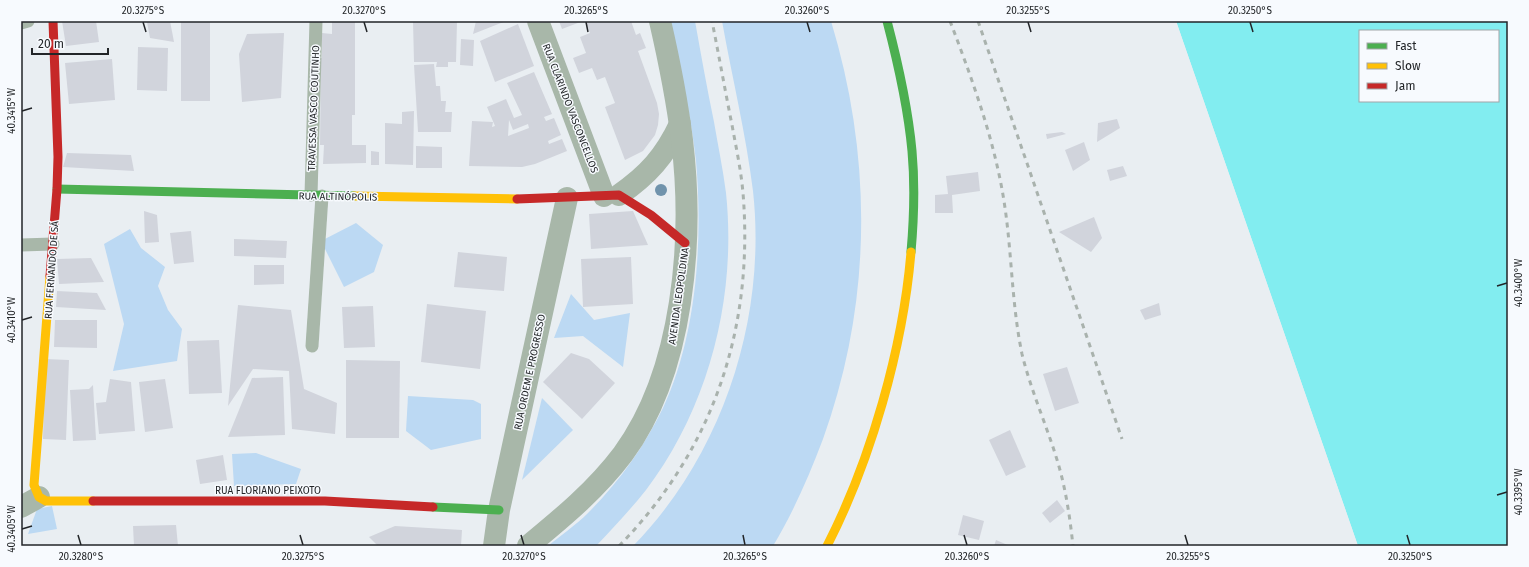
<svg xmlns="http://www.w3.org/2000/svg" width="1529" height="567" viewBox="0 0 1529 567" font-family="'Fira Sans',sans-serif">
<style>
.green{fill:#bcd9f3}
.water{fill:#82edf0;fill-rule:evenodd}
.pier{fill:#e9eef2}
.building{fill:#d1d4dc;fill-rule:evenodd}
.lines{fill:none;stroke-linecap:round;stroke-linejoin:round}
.lane{stroke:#a8b7a9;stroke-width:13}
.street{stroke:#a8b7a9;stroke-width:22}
.fast{stroke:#4caf50;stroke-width:9}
.slow{stroke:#ffc107;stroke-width:9}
.jam{stroke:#c62828;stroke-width:9}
.rail{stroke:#a9b2ad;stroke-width:3;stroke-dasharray:5 5;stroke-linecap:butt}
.tree{fill:#7093ac}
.ticks{fill:none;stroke:#222528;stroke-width:1.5}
.labels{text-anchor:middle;stroke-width:3;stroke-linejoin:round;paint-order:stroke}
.street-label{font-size:10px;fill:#222528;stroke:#f7fafe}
.neatline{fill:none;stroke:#222528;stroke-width:1.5}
.ticks-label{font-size:10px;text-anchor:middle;fill:#222528}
</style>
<rect width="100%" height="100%" fill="#e9eef2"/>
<g class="green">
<path d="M670,21H695C701,55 707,88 714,122C718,146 723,169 726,193C737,297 709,407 646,490C630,510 613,528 596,546H548C561,535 576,525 588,513C619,482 644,447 663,408C697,335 703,240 696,161C691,114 679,67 670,21Z"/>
<path d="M722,21H831C873,159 872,303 823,439C809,476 793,513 773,546H633C723,454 767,318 753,191C746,134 732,77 722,21Z"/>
<path d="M356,223L383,245L374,272L344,287L321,241Z"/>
<path d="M130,229L141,248L165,267L158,286L168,310L182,329L177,361L113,371L124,324L104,244Z"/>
<path d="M571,294L594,320L630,313L623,367L583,336L554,338Z"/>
<path d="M408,396L473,400L481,404V439L431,450L406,431Z"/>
<path d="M542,398L573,430L522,480Z"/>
<path d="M256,453L301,469L296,484L234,486L232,454Z"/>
<path d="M52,506L57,529L28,534L37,509Z"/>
</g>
<path class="water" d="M1176,21H1508V546H1358ZM1360,31H1498V101H1360Z"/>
<path class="pier" d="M1174,21H1176L1358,546H1356Z"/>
<g class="building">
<path d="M62,21H96L99,42L66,46Z"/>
<path d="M170,21L174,42L150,38L147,22Z"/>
<rect x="181" y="21" width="29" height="80"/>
<path d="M332,21H355V115H352V145H366V163L323,164L324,145H320L321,58H322V33L332,34Z"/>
<path d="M413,21H457L456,62H448V67H436L437,62H414Z"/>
<path d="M476,21H506L473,34Z"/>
<path d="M559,21H583L562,29Z"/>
<path d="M592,21H631L636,35L640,33L646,48L638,51L657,103L659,114L658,125L655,135L643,151L625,160L605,107L615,103L605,77L597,80L592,68L579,73L573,58L586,53L580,37L590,33L586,23Z"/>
<path d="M518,24L534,66L495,82L480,41Z"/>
<path d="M284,33L281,98L242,102L239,54L247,34Z"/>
<path d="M461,39L474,40L473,66L460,65Z"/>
<path d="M138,47L168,48L167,91L137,90Z"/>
<path d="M112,59L115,100L69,104L65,63Z"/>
<path d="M434,64L436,86H440L441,101H446L445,112H452L451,132H418L414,65Z"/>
<path d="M534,72L552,114L544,117L546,121L554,118L561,135L548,141L549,144L562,139L567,151L535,164L522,167L469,166L472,121L493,122L492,127L495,126L487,107L506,99L514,118L522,115L507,83ZM509,120L513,130L528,124L529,128L508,136Z"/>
<path d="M414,111L413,165L385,164V123L402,124V112Z"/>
<path d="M1117,119L1120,128L1097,142L1098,123Z"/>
<path d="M1062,132L1066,134L1047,139L1046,134Z"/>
<path d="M1084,142L1090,160L1073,171L1065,150Z"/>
<path d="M416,146L442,147V168H416Z"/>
<path d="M371,151L379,152V165H371Z"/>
<path d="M67,153L131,155L134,171L63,167Z"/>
<path d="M1123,166L1127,176L1110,181L1107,170Z"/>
<path d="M978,172L980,191L952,195L953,213H935V195L948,194L946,176Z"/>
<path d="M144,211L157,215L159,242L145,243Z"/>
<path d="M633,211L648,245L591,249L589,214Z"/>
<path d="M1094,217L1102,238L1091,252L1059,232Z"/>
<path d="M191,231L194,262L174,264L170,233Z"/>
<path d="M234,239L287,241L286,258L234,256Z"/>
<path d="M458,252L507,257L504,291L454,287Z"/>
<path d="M631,257L633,304L583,307L581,259Z"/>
<path d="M91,258L104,282L59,284L57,259Z"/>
<path d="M254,265H284V284L254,285Z"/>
<path d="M57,291L97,293L106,310L56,307Z"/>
<path d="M1159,303L1161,315L1145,320L1140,310Z"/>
<path d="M427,304L486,311L480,369L421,362Z"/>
<path d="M238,305L291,310L304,389L337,403L335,434L292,429L289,371L253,369L228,406Z"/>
<path d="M373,306L375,347L344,348L342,307Z"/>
<path d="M55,320H97V348L54,347Z"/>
<path d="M219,340L222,393L189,394L187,341Z"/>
<path d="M571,353L589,359L615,383L582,419L543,382Z"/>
<path d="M45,359L69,360L66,440L43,439Z"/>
<path d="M346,360L400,361L399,438H346Z"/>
<path d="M1067,367L1079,403L1055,411L1043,374Z"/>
<path d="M283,377L285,435L228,437L252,378Z"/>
<path d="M110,379L131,382L135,431L99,434L96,403L106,402Z"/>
<path d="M165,379L173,428L145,432L139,382Z"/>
<path d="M93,385L96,440L73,441L70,390L89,389Z"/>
<path d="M1010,430L1026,467L1006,476L989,440Z"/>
<path d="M223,455L227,480L200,484L196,460Z"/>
<path d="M1057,500L1065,511L1050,523L1042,513Z"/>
<path d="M963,515L984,521L979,540L958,535Z"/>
<path d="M176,525L178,546H134L133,526Z"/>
<path d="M395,526L462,530L461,546H378L369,537Z"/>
<path d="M996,540L1010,546H994Z"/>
</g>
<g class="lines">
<g class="lane">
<path d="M21,23L28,21"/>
<path d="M311,195L316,21"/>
<path d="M21,245L53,244"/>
<path d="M312,346L322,196"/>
</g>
<g class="street">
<path d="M538,21L604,196"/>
<path d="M619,195C648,175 665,156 680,124"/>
<path d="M21,507L39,497"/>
<path d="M494,546L499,510L567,198"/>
<path d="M528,546C562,518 596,490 623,454C684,371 694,239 682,140C677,100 669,60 660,21"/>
</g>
<g class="fast">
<path d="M887,21C898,63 908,107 912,151C915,184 914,218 911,252"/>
<path d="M57,189L354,196"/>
<path d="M433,507L499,510"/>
</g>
<g class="slow">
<path d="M354,196L517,199"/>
<path d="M50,276L34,485L39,497L46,501H93"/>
<path d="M827,546C871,460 903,348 911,252"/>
</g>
<g class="jam">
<path d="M517,199L619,195L651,215L685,243"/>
<path d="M50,276L57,189L58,157L53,21"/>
<path d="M93,501H325L433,507"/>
</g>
<g class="rail">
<path d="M950,21C971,76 993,136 1003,195C1012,247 1011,301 1022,354C1031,391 1047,426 1058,463C1066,490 1070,518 1073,546"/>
<path d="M978,21L1122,439"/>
<path d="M619,546C714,449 754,327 743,193C741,170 736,147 732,125C725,90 719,56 712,21"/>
</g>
</g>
<circle class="tree" cx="661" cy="190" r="6"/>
<path class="ticks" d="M143,22L146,32M364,22L367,32M586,22L588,32M807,22L810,32M1028,22L1031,32M1250,22L1253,32M22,111L32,108M1497,286L1507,283M22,320L32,317M1497,495L1507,492M22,529L32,526M78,535L81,545M300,535L303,545M521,535L524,545M743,535L745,545M964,535L967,545M1185,535L1188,545M1407,535L1410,545"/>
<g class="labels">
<g class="street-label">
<text transform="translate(313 108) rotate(-88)" y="4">TRAVESSA VASCO COUTINHO</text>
<text transform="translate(571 108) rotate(69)" y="4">RUA CLARINDO VASCONCELLOS</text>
<text transform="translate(338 196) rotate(1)" y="4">RUA ALTINÓPOLIS</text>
<text transform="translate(51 270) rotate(-86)" y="4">RUA FERNANDO DE SÁ</text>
<text transform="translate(678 296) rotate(-82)" y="4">AVENIDA LEOPOLDINA</text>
<text transform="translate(529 372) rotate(-78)" y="4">RUA ORDEM E PROGRESSO</text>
<text x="268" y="494">RUA FLORIANO PEIXOTO</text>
</g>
</g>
<rect width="1529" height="567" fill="none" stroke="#f7fafe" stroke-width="44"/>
<rect x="1359" y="30" width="140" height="72" fill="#f7fafe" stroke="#a2a5a8"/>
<rect x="1367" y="43" width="20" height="6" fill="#4caf50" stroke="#a2a5a8"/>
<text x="1395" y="50" font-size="12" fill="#222528">Fast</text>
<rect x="1367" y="63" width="20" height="6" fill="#ffc107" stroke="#a2a5a8"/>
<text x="1395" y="70" font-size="12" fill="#222528">Slow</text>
<rect x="1367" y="83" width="20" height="6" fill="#c62828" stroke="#a2a5a8"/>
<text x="1395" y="90" font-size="12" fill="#222528">Jam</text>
<path d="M32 48v6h76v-6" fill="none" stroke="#222528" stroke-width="2"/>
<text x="38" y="48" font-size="12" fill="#222528" stroke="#f7fafe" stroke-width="3" paint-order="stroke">20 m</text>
<rect x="22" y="22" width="1485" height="523" class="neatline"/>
<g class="ticks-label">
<text x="143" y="14">20.3275°S</text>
<text x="364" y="14">20.3270°S</text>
<text x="586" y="14">20.3265°S</text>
<text x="807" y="14">20.3260°S</text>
<text x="1028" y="14">20.3255°S</text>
<text x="1250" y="14">20.3250°S</text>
<text transform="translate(11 111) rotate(-90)" y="4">40.3415°W</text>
<text transform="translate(1518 283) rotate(-90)" y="4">40.3400°W</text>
<text transform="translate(11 320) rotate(-90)" y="4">40.3410°W</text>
<text transform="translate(1518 492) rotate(-90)" y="4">40.3395°W</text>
<text transform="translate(11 529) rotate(-90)" y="4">40.3405°W</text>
<text x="81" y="560">20.3280°S</text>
<text x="303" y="560">20.3275°S</text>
<text x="524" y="560">20.3270°S</text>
<text x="745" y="560">20.3265°S</text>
<text x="967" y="560">20.3260°S</text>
<text x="1188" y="560">20.3255°S</text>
<text x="1410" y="560">20.3250°S</text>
</g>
</svg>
